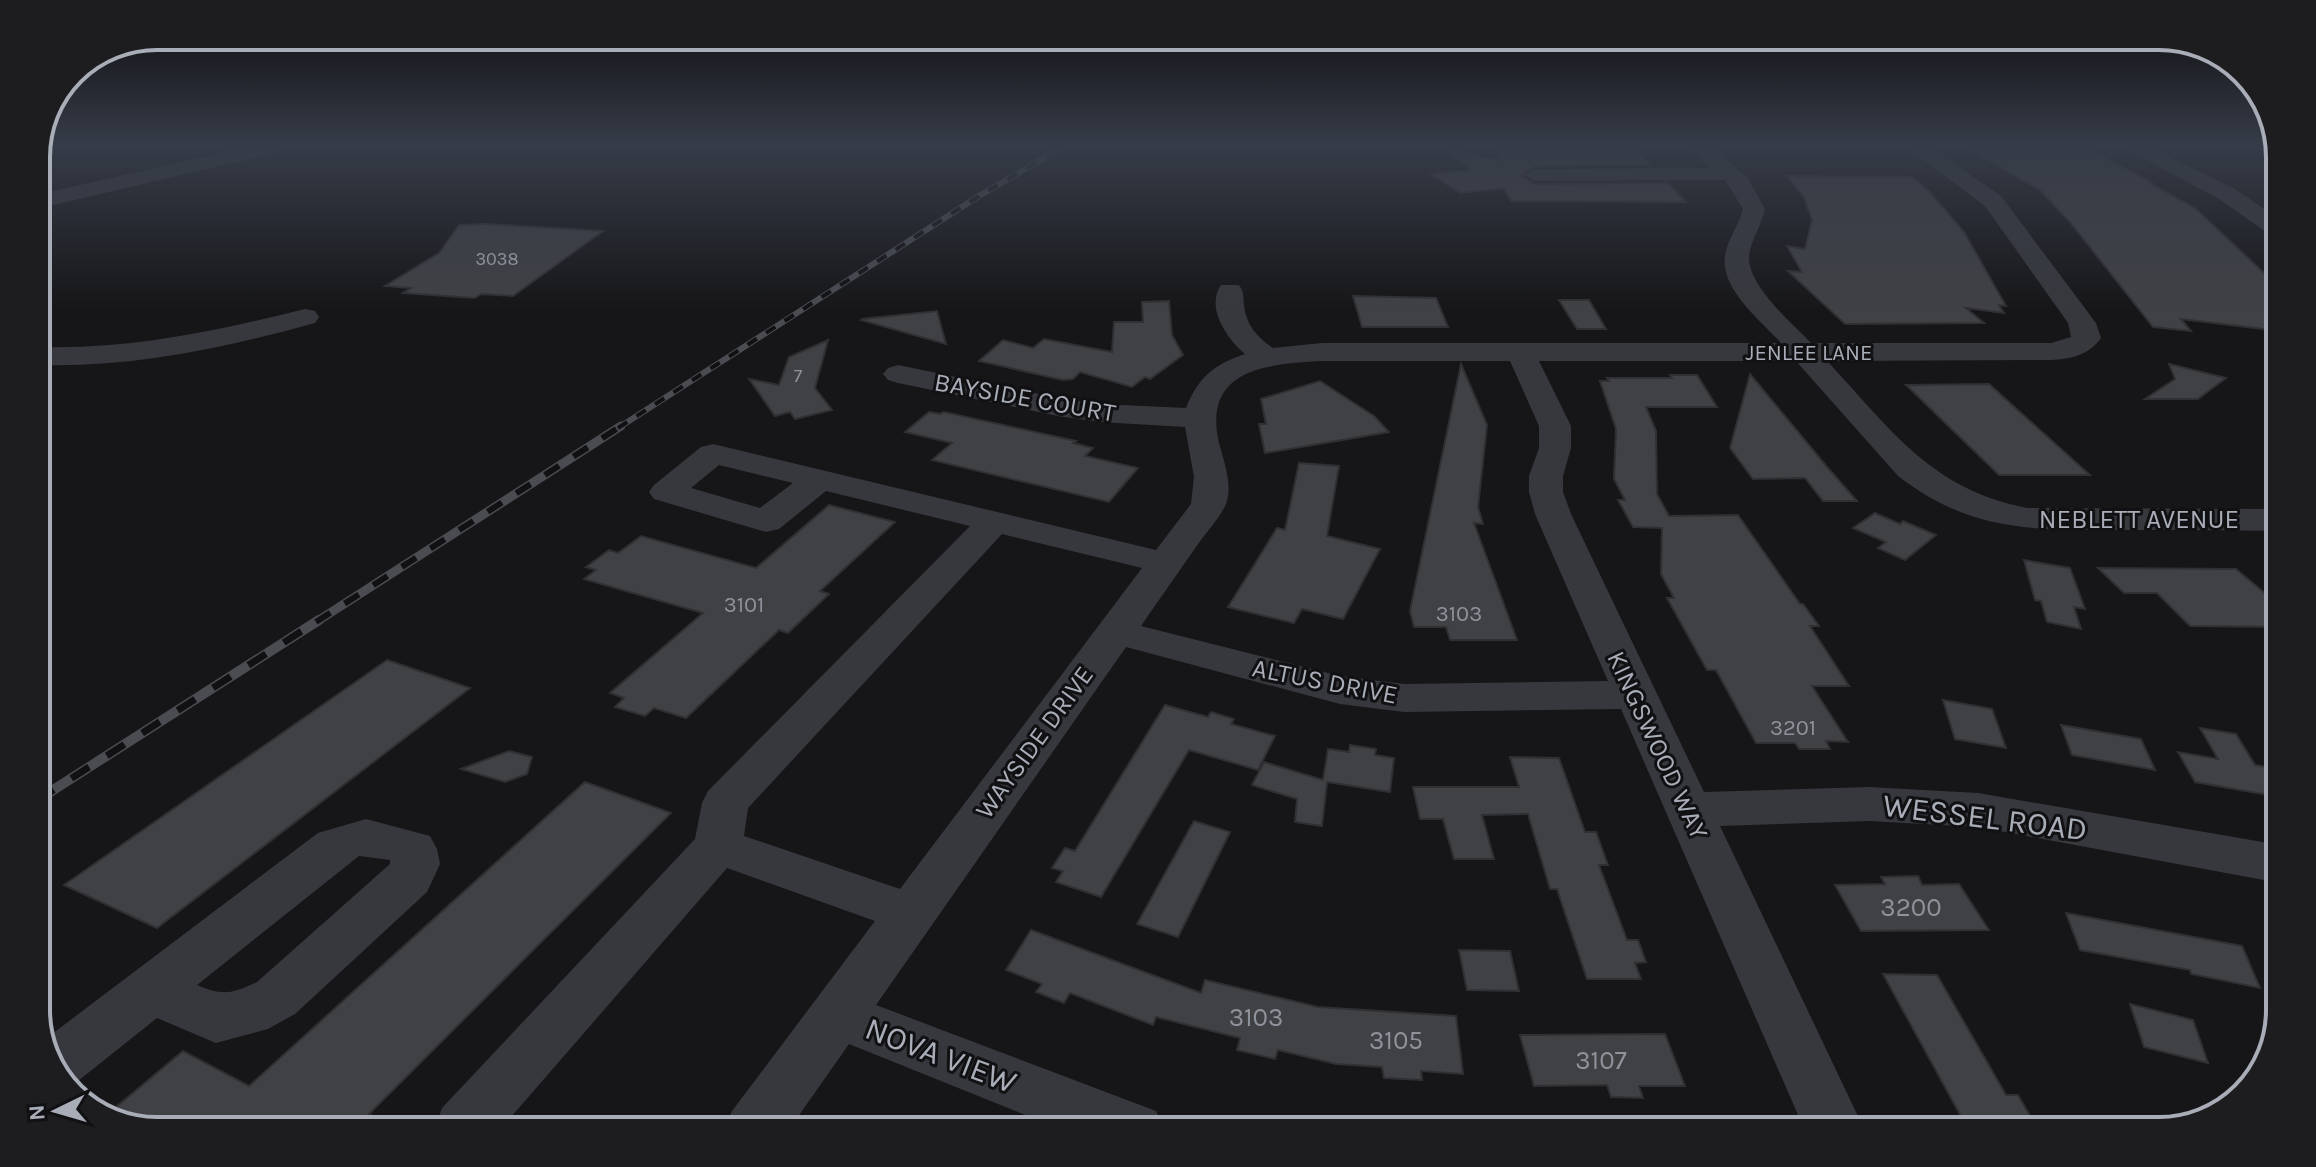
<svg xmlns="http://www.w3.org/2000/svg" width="2316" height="1167" viewBox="0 0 2316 1167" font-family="Karla,sans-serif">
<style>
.building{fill:#404145;stroke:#303034;stroke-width:2}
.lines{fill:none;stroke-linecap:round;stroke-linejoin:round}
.minor{fill:#37383d;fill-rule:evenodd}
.rail-far2-casing{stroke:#4a4c52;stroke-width:6}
.rail-far1-casing{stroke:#4a4c52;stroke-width:9}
.rail-casing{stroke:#4a4c52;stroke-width:10}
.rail-far2{stroke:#111113;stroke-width:4;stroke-dasharray:11;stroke-linecap:butt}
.rail-far1{stroke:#111113;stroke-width:6;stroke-dasharray:17;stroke-linecap:butt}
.rail{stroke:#111113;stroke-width:7;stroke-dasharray:21;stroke-linecap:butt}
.labels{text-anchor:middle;stroke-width:6;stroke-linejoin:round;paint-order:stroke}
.far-number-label{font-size:18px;fill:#8e929b}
.far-street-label{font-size:22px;fill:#a8adb8;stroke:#111113}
.number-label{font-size:22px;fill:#8e929b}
.street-label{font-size:26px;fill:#a8adb8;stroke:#111113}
.near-number-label{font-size:26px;fill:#8e929b}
.near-street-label{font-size:32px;fill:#a8adb8;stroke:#111113}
.rim{fill:none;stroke:#a8adb8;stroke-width:4}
</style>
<rect width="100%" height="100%" fill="#161618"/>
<g class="building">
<path d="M1965,147L2086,148L2153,183H2149L2195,208L2280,288V331L2181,319L2191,331L2153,327L2070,222L2040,190Z"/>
<path d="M1633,148L1650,165L1535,166L1521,176L1535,184L1668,183L1686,202L1511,201L1504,188L1460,193L1431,174L1470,170L1447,149L1501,161L1498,150L1556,152L1554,149Z"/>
<path d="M1787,176L1912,177L1929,191L1964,232L2006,306L1999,305L2004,313L1966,308L1984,323L1845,324L1788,271L1802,272L1787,246L1805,249L1812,220L1804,197Z"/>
<path d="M486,224L603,231L513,296L481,294L475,298L403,293L411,288L385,286L439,253L459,225Z"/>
<path d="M1353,296L1436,298L1448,327H1362Z"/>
<path d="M1559,300H1589L1606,329H1577Z"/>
<path d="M1169,301L1172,335L1183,355L1150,379L1145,377L1132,387L1080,372L1073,379L1063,380L979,361L1003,340L1033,348L1044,339L1112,352L1114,322H1143L1142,302Z"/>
<path d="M937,311L946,344L861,320L862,319Z"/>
<path d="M828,340L815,388L832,410L795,419L790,412L775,416L749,379L779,385L789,357Z"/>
<path d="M1461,364L1487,425L1478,507L1483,524L1474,523L1517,640H1450L1446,627H1414L1410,611Z"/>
<path d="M2169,364L2226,378L2198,399H2145L2175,379Z"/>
<path d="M1750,374L1828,468L1857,501H1823L1805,478L1753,479L1730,448Z"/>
<path d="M1670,375H1697L1717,407H1646L1656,431L1657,494L1669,516L1738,515L1800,604H1803L1819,626H1810L1849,686H1812L1848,742L1826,741L1830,749H1799L1795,743H1756L1716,670H1707L1667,598H1674L1661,574L1662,528L1633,527L1618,500H1625L1614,479L1616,429L1600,381H1609L1607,378H1672Z"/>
<path d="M1320,381L1374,416L1389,432L1265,453L1259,424H1266L1261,399Z"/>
<path d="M1989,384L2090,475H1999L1906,385Z"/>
<path d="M929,412L940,414L944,412L1076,441L1073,443L1093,448L1085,456L1138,468L1109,502L932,460L952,443L905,432Z"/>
<path d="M1299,463L1339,466L1327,536L1380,549L1343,619L1302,609L1294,623L1228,607L1277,528L1285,530Z"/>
<path d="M829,505L895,522L820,591L829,594L788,633L779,630L686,718L654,708L645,716L615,707L624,698L610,693L703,613L584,579L596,570L586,567L609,550L618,553L641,536L756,568Z"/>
<path d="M1875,513L1900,524L1903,521L1936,535L1905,560L1878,548L1886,542L1853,528Z"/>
<path d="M2024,560L2070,568L2085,609L2074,607L2081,629L2047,622L2041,601L2035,600Z"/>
<path d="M2098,568L2236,569L2280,606V627L2190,626L2157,593H2124Z"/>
<path d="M387,660L470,688L157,928L64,885Z"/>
<path d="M1943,700L1992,709L2006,748L1955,739Z"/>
<path d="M1165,705L1208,717L1211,712L1234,719L1231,724L1275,736L1258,770L1189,750L1101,897L1056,882L1063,871L1052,868L1065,848L1075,851Z"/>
<path d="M2061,725L2141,739L2155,770L2072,755Z"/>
<path d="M2200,728L2236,734L2255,765L2280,769V797L2195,782L2178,752L2218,759Z"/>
<path d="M1350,745L1376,749L1375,755L1394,758L1390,792L1327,782L1322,826L1295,822L1297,799L1252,785L1264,762L1323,780L1328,749L1349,752Z"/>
<path d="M509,751L532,757L527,774L505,782L461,769Z"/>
<path d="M1510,757L1559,758L1585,832H1596L1608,865H1599L1627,940H1638L1646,962L1635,963L1641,979H1587L1557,889H1550L1528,814L1482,815L1494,859H1454L1443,819H1420L1413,787H1519Z"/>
<path d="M585,782L671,813L369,1114L403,1131H157L103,1118L183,1051L249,1086Z"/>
<path d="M1194,821L1230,832L1178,937L1137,924Z"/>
<path d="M1918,876L1922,885L1959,884L1989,930L1861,931L1835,885L1885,884L1881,877Z"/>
<path d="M2066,913L2242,946L2260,988L2191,974L2190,970L2080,950Z"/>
<path d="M1031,930L1201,993L1205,980L1318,1007L1456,1016L1463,1074L1421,1071L1422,1080L1384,1078L1382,1067L1336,1064L1278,1050L1275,1059L1237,1050L1240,1038L1156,1017L1153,1025L1070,993L1064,1003L1036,992L1042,984L1006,970Z"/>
<path d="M1459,950L1510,951L1519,991L1467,990Z"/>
<path d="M1883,974L1937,975L2006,1095H2018L2039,1131H1969Z"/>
<path d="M2130,1004L2193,1020L2208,1063L2144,1047Z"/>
<path d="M1665,1034L1685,1086H1639L1643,1098L1611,1097L1607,1085L1534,1086L1520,1035Z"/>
</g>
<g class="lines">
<g class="minor">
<path d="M248,147H285L275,153L36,209V195Z"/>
<path d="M1690,147H1712L1748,178L1765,209C1762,225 1750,241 1749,257C1748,286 1793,324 1811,343H2051L2071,337L2068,323L1985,206L1906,147H1930L2001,196L2096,323L2101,338C2089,355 2071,359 2051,360L1827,361C1891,429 1930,489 2027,508L2280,509V531C2231,530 2181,530 2132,530C2042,530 1974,535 1898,476L1796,361H1539L1571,426V448L1563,476V492L1571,514L1704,792L1869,787L1978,793L2280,845V883L1978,827L1869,821L1720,826L1865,1131H1805L1621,709L1404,712L1340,704L1126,647L876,1005L1156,1111L1165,1131H1065L849,1044L788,1131H723L732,1111L875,921L727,868L499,1131H434L442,1108L695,839L702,803L708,791L970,526L826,491L779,529L766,532L654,499L649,492L654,485L701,447L713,444L1156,550L1191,504L1194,477L1185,427L1100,422L1058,416L898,383L888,380L883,374L888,368L898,365L1058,398L1100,404L1186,408C1198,378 1214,364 1245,354C1228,340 1205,308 1221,285H1239C1244,292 1243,296 1244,305C1246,325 1257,337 1273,348L1322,343H1781C1761,321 1720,289 1725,256C1727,240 1739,225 1743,209L1725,180L1535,181L1524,175L1535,169L1711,168ZM1322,361H1510L1539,426V448L1529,476V492L1535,514L1608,681L1404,684L1340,676L1141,626C1161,597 1181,568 1201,540C1209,529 1221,516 1226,504C1233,485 1224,462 1219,443C1202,369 1267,364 1322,361ZM719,465L793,483L760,508L691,488ZM1002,534L1142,568L900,889L744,836L748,808Z"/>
<path d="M2123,147H2149L2235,189L2280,220V238L2272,236L2219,199Z"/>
<path d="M305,309L315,311L319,317L315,323C224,348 131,368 36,365V347C128,350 216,331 305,309Z"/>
<path d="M366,819L430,836L437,849L440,864L427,892L295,1014L268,1029L216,1043L157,1018L73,1085L68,1087L57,1078L44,1040L318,833ZM359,856L390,860V864L257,982C231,994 223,996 197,985Z"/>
</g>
<g class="rail-far2-casing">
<path id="rail-far2" d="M618,428L979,196L1063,147"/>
</g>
<g class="rail-far1-casing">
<path id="rail-far1" d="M316,622L621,426"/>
</g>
<g class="rail-casing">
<path id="rail" d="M36,801L319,620"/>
</g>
<use href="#rail-far2" class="rail-far2"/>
<use href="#rail-far1" class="rail-far1"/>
<use href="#rail" class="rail"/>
</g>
<linearGradient id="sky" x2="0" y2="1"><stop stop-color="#0c0c0d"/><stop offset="0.47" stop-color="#363c48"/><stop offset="1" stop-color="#363c48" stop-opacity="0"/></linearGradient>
<rect width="2316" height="310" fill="url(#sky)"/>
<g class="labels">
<g class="far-number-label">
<text x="497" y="265">3038</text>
<text x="798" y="382">7</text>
</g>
<g class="far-street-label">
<text x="1809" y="360">JENLEE LANE</text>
</g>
<g class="number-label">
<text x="744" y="612">3101</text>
<text x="1459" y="621">3103</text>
<text x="1793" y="735">3201</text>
</g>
<g class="street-label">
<text transform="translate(1025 397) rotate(10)" y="9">BAYSIDE COURT</text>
<text x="2139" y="528">NEBLETT AVENUE</text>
<text transform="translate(1325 681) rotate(11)" y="9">ALTUS DRIVE</text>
<text transform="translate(1034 742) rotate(-54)" y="9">WAYSIDE DRIVE</text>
<text transform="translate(1658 745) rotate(65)" y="9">KINGSWOOD WAY</text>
</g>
<g class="near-number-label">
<text x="1911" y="916">3200</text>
<text x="1256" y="1026">3103</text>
<text x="1396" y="1049">3105</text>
<text x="1601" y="1069">3107</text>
</g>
<g class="near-street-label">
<text transform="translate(1985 817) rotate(7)" y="11">WESSEL ROAD</text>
<text transform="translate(941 1055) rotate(21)" y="11">NOVA VIEW</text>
</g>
</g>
<path d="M0 0H2316V1167H0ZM157 50H2159A107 107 0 0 1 2266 157V1010A107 107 0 0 1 2159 1117H157A107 107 0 0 1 50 1010V157A107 107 0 0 1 157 50Z" fill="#1d1d20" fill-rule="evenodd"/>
<path class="rim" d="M157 50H2159A107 107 0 0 1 2266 157V1010A107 107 0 0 1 2159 1117H157A107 107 0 0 1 50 1010V157A107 107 0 0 1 157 50Z"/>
<g transform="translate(56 1111) rotate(265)" stroke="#111113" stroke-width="6" paint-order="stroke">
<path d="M0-6L14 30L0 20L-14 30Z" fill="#a8adb8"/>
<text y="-12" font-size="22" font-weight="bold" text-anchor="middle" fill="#a8adb8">N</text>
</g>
</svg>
